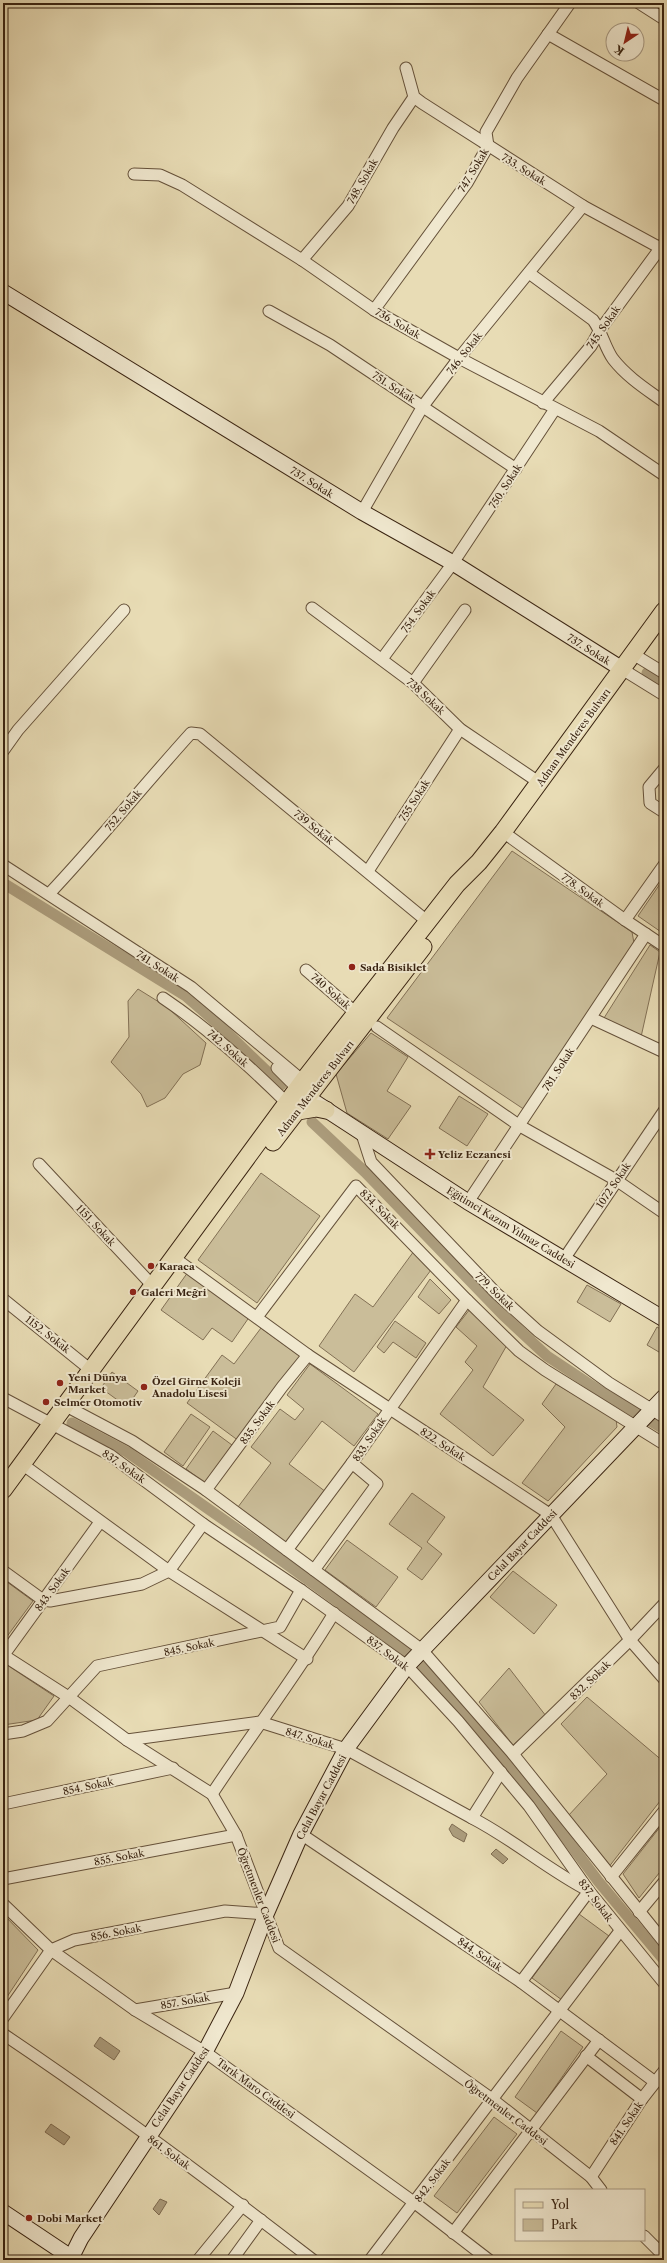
<svg xmlns="http://www.w3.org/2000/svg" width="667" height="2263" viewBox="0 0 667 2263" font-family="'Libre Caslon Text',serif">
<style>
.green{fill:#cabd99;stroke:#827055}
.water{fill:#ac9d7d;stroke:#7e6c52}
.lines{fill:none;stroke-linecap:round;stroke-linejoin:round}
.canal{stroke:#ac9d7d;stroke-width:11}
.street-casing{stroke:#65513a;stroke-width:13}
.secondary-casing{stroke:#392311;stroke-width:17}
.primary-casing{stroke:#392311;stroke-width:19}
.street{stroke:#f0e8cf;stroke-width:11}
.secondary{stroke:#f0e8cf;stroke-width:15}
.primary{stroke:#e8dcb5;stroke-width:17}
.poi-dot{fill:#8f2418;stroke:#f0e8cf;stroke-width:1.5}
.labels{text-anchor:middle;stroke-width:4;stroke-linejoin:round;paint-order:stroke}
.street-label{font-size:10px;fill:#392311;stroke:#f0e8cf}
.poi-label{font-size:10px;font-weight:bold;fill:#392311;stroke:#f0e8cf;text-anchor:start}
</style>
<rect width="100%" height="100%" fill="#e8dcb5"/>
<filter id="stains"><feTurbulence type="fractalNoise" baseFrequency=".005" numOctaves="4"/><feColorMatrix values="0 0 0 0 .2 0 0 0 0 .09 0 0 0 0 .02 0 0 0 .5 -.17"/></filter>
<radialGradient id="worn" r=".72"><stop offset=".6" stop-color="#630" stop-opacity="0"/><stop offset="1" stop-color="#630" stop-opacity=".3"/></radialGradient>
<g class="green">
<path d="M512,851L632,932L634,943L525,1110L387,1018Z"/>
<path d="M664,878V934L638,916Z"/>
<path d="M650,945L660,952L641,1037L604,1018Z"/>
<path d="M138,989L167,1007L206,1043L200,1065L183,1074L165,1098L147,1107L141,1094L111,1062L129,1037L128,1001Z"/>
<path d="M371,1033L408,1057L387,1091L411,1106L388,1139L347,1113L336,1074Z"/>
<path d="M459,1096L488,1114L467,1146L439,1128Z"/>
<path d="M261,1173L320,1216L257,1303L198,1260Z"/>
<path d="M414,1251L431,1270L354,1372L319,1346L355,1294L373,1307Z"/>
<path d="M188,1272L250,1316L232,1342L212,1328L203,1340L161,1310Z"/>
<path d="M430,1279L451,1300L439,1314L418,1297Z"/>
<path d="M587,1285L621,1304L610,1322L577,1302Z"/>
<path d="M470,1309L507,1345L483,1387L524,1420L493,1456L440,1414L473,1370L465,1362L477,1346L456,1327Z"/>
<path d="M395,1321L426,1343L416,1358L393,1342L384,1353L377,1347Z"/>
<path d="M657,1327L664,1331V1355L647,1345Z"/>
<path d="M261,1328L301,1357L239,1441L187,1403L222,1355L234,1364Z"/>
<path d="M310,1364L378,1414L354,1446L322,1421L289,1464L326,1492L286,1544L238,1507L271,1463L251,1447L280,1409L295,1420L304,1409L287,1395Z"/>
<path d="M112,1372L138,1391L127,1407L101,1388Z"/>
<path d="M556,1384L616,1419L617,1427L548,1501L522,1483L565,1427L542,1404Z"/>
<path d="M191,1414L210,1427L183,1466L164,1452Z"/>
<path d="M213,1431L232,1445L205,1483L186,1469Z"/>
<path d="M412,1493L445,1517L427,1542L442,1554L422,1580L407,1569L422,1548L389,1524Z"/>
<path d="M347,1540L398,1577L376,1607L325,1570Z"/>
<path d="M513,1571L557,1605L534,1634L490,1597Z"/>
<path d="M3,1579L33,1601L3,1642Z"/>
<path d="M4,1663L54,1696L37,1720L3,1725Z"/>
<path d="M509,1668L546,1716L513,1745L479,1702Z"/>
<path d="M587,1697L664,1762V1796L608,1868L568,1816L607,1774L561,1724Z"/>
<path d="M664,1822V1867L639,1898L623,1874Z"/>
<path d="M3,1914L38,1950L3,2003Z"/>
<path d="M579,1914L609,1936L562,2000L532,1978Z"/>
<path d="M561,2031L583,2047L537,2113L515,2097Z"/>
<path d="M494,2117L517,2134L457,2213L434,2196Z"/>
</g>
<g class="water">
<path d="M452,1824L467,1834L464,1842L453,1836L449,1829Z"/>
<path d="M496,1849L508,1859L503,1864L491,1854Z"/>
<path d="M100,2037L120,2051L114,2060L94,2046Z"/>
<path d="M51,2124L70,2137L64,2145L45,2132Z"/>
<path d="M160,2199L167,2202L159,2215L153,2209Z"/>
</g>
<g class="lines">
<g class="canal">
<path d="M647,673L664,684"/>
<path d="M3,883L186,996L218,1024L281,1085"/>
<path d="M312,1122L365,1172L503,1315L547,1356L603,1393L664,1429"/>
<path d="M72,1423L127,1452L267,1550L406,1651L476,1724L539,1802L598,1881L664,1960"/>
</g>
<g class="street-casing">
<g id="street">
<path d="M639,3L664,19"/>
<path d="M548,34L664,100"/>
<path d="M406,68L414,97L422,103L583,206L664,250"/>
<path d="M134,174L160,175L182,185L302,260L374,310L459,358L599,431L664,475"/>
<path d="M302,260L348,206L393,128L414,97"/>
<path d="M529,273L593,320C602,332 605,348 613,359C627,377 646,389 664,402"/>
<path d="M374,310L467,183L488,146L486,132L517,78L570,3"/>
<path d="M269,311L330,345L516,469"/>
<path d="M543,403L591,346L600,330L664,243"/>
<path d="M362,512L423,406L459,358L583,206"/>
<path d="M312,608L413,683L460,729L540,783"/>
<path d="M633,654L664,673"/>
<path d="M382,659L453,563L555,409"/>
<path d="M622,669L664,695"/>
<path d="M413,683L465,610"/>
<path d="M3,751L18,730L124,610"/>
<path d="M664,769L649,787L650,803L664,812"/>
<path d="M503,832L625,920L664,946"/>
<path d="M3,865L191,987L303,1081"/>
<path d="M368,871L460,729"/>
<path d="M49,894C98,842 143,786 191,733L200,734L428,922"/>
<path d="M625,920L664,865"/>
<path d="M306,970L356,1013"/>
<path d="M163,998C209,1029 248,1065 287,1103"/>
<path d="M591,1018L664,1052"/>
<path d="M377,1027L520,1126L616,1180L664,1213"/>
<path d="M277,1068L298,1089"/>
<path d="M361,1131L371,1162L496,1293L538,1331L609,1383L664,1417"/>
<path d="M39,1164L152,1285"/>
<path d="M468,1202L646,934"/>
<path d="M173,1257L308,1355L551,1515L630,1640L664,1679"/>
<path d="M564,1259L664,1111"/>
<path d="M3,1299L92,1371"/>
<path d="M257,1317L356,1186L467,1300L519,1351L545,1370L664,1444"/>
<path d="M3,1398L110,1455L203,1524L301,1590L407,1666L458,1721L529,1806L589,1891L664,1983"/>
<path d="M66,1406L132,1441L206,1490L422,1650L513,1754L664,1942"/>
<path d="M22,1464L169,1571L307,1659"/>
<path d="M206,1490L282,1387L308,1355"/>
<path d="M287,1550L352,1463"/>
<path d="M314,1570L377,1484L352,1463L467,1300"/>
<path d="M3,1571L43,1600L50,1601L142,1584L169,1571L203,1524"/>
<path d="M3,1655L70,1698L127,1740L212,1794L236,1835L279,1948L492,2099L591,2177L601,2190"/>
<path d="M3,1656L100,1522"/>
<path d="M3,1734L23,1731L47,1721L97,1666L280,1627L301,1590"/>
<path d="M127,1740L260,1722L346,1749L472,1818L501,1772"/>
<path d="M513,1754L630,1640L664,1604"/>
<path d="M212,1794C252,1733 297,1675 334,1613"/>
<path d="M3,1804L173,1768"/>
<path d="M472,1818C513,1839 548,1870 589,1891L521,1982"/>
<path d="M301,1834L521,1982L655,2082"/>
<path d="M611,1877L664,1811"/>
<path d="M3,1879L236,1835"/>
<path d="M3,1904L51,1950L135,2010L205,2052L415,2203L489,2260"/>
<path d="M639,1912L664,1882"/>
<path d="M135,2010L236,1993"/>
<path d="M3,2018L51,1950L74,1940L225,1911L266,1914"/>
<path d="M3,2034C109,2105 212,2182 313,2260"/>
<path d="M586,2056L642,2099"/>
<path d="M591,2177L642,2099L664,2071"/>
<path d="M453,2233L599,2040"/>
<path d="M644,2236L664,2256"/>
<path d="M198,2260L243,2205"/>
<path d="M232,2260L261,2220"/>
<path d="M370,2260L620,1931"/>
</g>
</g>
<g class="secondary-casing">
<g id="secondary">
<path d="M3,292L362,512L453,563L622,669"/>
<path d="M316,1103L468,1202L664,1319"/>
<path d="M3,2212L75,2260"/>
<path d="M70,2260L81,2238L205,2052L236,1993L266,1914L301,1834L346,1749L407,1666L664,1397"/>
</g>
</g>
<g class="primary-casing">
<g id="primary">
<path d="M298,1111L316,1108L326,1110"/>
<path d="M273,1142L423,947"/>
<path d="M3,1490L303,1081L457,884L479,862L503,832L664,611"/>
</g>
</g>
<use href="#street" class="street"/>
<use href="#secondary" class="secondary"/>
<use href="#primary" class="primary"/>
</g>
<g class="poi-dot">
<circle cx="352" cy="967" r="4"/>
<path d="M428 1148h4v4h4v4h-4v4h-4v-4h-4v-4h4z"/>
<circle cx="151" cy="1266" r="4"/>
<circle cx="133" cy="1292" r="4"/>
<circle cx="60" cy="1383" r="4"/>
<circle cx="144" cy="1387" r="4"/>
<circle cx="46" cy="1402" r="4"/>
<circle cx="29" cy="2218" r="4"/>
</g>
<g class="labels">
<g class="street-label">
<text transform="translate(524 169) rotate(32)" y="4">733. Sokak</text>
<text transform="translate(473 170) rotate(-59)" y="4">747. Sokak</text>
<text transform="translate(362 181) rotate(-60)" y="4">748. Sokak</text>
<text transform="translate(398 323) rotate(30)" y="4">736. Sokak</text>
<text transform="translate(603 327) rotate(-55)" y="4">745. Sokak</text>
<text transform="translate(464 353) rotate(-52)" y="4">746. Sokak</text>
<text transform="translate(394 387) rotate(33)" y="4">751. Sokak</text>
<text transform="translate(312 482) rotate(32)" y="4">737. Sokak</text>
<text transform="translate(505 486) rotate(-57)" y="4">750. Sokak</text>
<text transform="translate(418 611) rotate(-54)" y="4">754. Sokak</text>
<text transform="translate(589 649) rotate(32)" y="4">737. Sokak</text>
<text transform="translate(426 696) rotate(43)" y="4">738 Sokak</text>
<text transform="translate(573 737) rotate(-54)" y="4">Adnan Menderes Bulvarı</text>
<text transform="translate(414 800) rotate(-57)" y="4">755 Sokak</text>
<text transform="translate(123 810) rotate(-50)" y="4">752. Sokak</text>
<text transform="translate(314 827) rotate(39)" y="4">739 Sokak</text>
<text transform="translate(583 890) rotate(36)" y="4">778. Sokak</text>
<text transform="translate(158 966) rotate(33)" y="4">741. Sokak</text>
<text transform="translate(331 991) rotate(41)" y="4">740 Sokak</text>
<text transform="translate(228 1048) rotate(41)" y="4">742. Sokak</text>
<text transform="translate(558 1069) rotate(-57)" y="4">781. Sokak</text>
<text transform="translate(315 1088) rotate(-52)" y="4">Adnan Menderes Bulvarı</text>
<text transform="translate(613 1185) rotate(-56)" y="4">1072 Sokak</text>
<text transform="translate(380 1209) rotate(45)" y="4">834. Sokak</text>
<text transform="translate(96 1225) rotate(47)" y="4">1151. Sokak</text>
<text transform="translate(511 1227) rotate(31)" y="4">Eğitimci Kazım Yılmaz Caddesi</text>
<text transform="translate(495 1291) rotate(44)" y="4">779. Sokak</text>
<text transform="translate(48 1334) rotate(38)" y="4">1152. Sokak</text>
<text transform="translate(257 1422) rotate(-54)" y="4">835. Sokak</text>
<text transform="translate(369 1439) rotate(-56)" y="4">833. Sokak</text>
<text transform="translate(443 1444) rotate(33)" y="4">822. Sokak</text>
<text transform="translate(124 1466) rotate(35)" y="4">837. Sokak</text>
<text transform="translate(522 1545) rotate(-46)" y="4">Celal Bayar Caddesi</text>
<text transform="translate(52 1589) rotate(-54)" y="4">843. Sokak</text>
<text transform="translate(189 1647) rotate(-12)" y="4">845. Sokak</text>
<text transform="translate(388 1653) rotate(37)" y="4">837. Sokak</text>
<text transform="translate(590 1680) rotate(-44)" y="4">832. Sokak</text>
<text transform="translate(310 1738) rotate(17)" y="4">847. Sokak</text>
<text transform="translate(88 1786) rotate(-12)" y="4">854. Sokak</text>
<text transform="translate(321 1797) rotate(-62)" y="4">Celal Bayar Caddesi</text>
<text transform="translate(119 1857) rotate(-11)" y="4">855. Sokak</text>
<text transform="translate(259 1895) rotate(69)" y="4">Öğretmenler Caddesi</text>
<text transform="translate(596 1900) rotate(53)" y="4">837. Sokak</text>
<text transform="translate(116 1932) rotate(-11)" y="4">856. Sokak</text>
<text transform="translate(480 1954) rotate(34)" y="4">844. Sokak</text>
<text transform="translate(185 2001) rotate(-10)" y="4">857. Sokak</text>
<text transform="translate(180 2087) rotate(-56)" y="4">Celal Bayar Caddesi</text>
<text transform="translate(256 2088) rotate(36)" y="4">Tarık Maro Caddesi</text>
<text transform="translate(506 2112) rotate(37)" y="4">Öğretmenler Caddesi</text>
<text transform="translate(626 2123) rotate(-56)" y="4">841. Sokak</text>
<text transform="translate(169 2152) rotate(36)" y="4">861. Sokak</text>
<text transform="translate(432 2180) rotate(-53)" y="4">842. Sokak</text>
</g>
<g class="poi-label">
<text x="360" y="971">Sada Bisiklet</text>
<text x="438" y="1158">Yeliz Eczanesi</text>
<text x="159" y="1270">Karaca</text>
<text x="141" y="1296">Galeri Meğri</text>
<text x="68" y="1381">Yeni Dünya<tspan x="68" dy="12">Market</tspan></text>
<text x="152" y="1385">Özel Girne Koleji<tspan x="152" dy="12">Anadolu Lisesi</tspan></text>
<text x="54" y="1406">Selmer Otomotiv</text>
<text x="37" y="2222">Dobi Market</text>
</g>
</g>
<rect width="667" height="2263" fill="none" stroke="#e8dcb5" stroke-width="16"/>
<rect x="4" y="4" width="659" height="2255" fill="none" stroke="#392311" stroke-width="2"/>
<rect x="8" y="8" width="651" height="2247" fill="none" stroke="#392311"/>
<rect x="515" y="2189" width="130" height="52" fill="#f0e8cf" stroke="#a79983"/>
<rect x="523" y="2202" width="20" height="6" fill="#e8dcb5" stroke="#a79983"/>
<text x="551" y="2209" font-size="12" fill="#392311">Yol</text>
<rect x="523" y="2219" width="20" height="12" fill="#cabd99" stroke="#a79983"/>
<text x="551" y="2229" font-size="12" fill="#392311">Park</text>
<g transform="translate(625 42) rotate(215)"><circle r="19" fill="#f0e8cf" stroke="#a79983"/>
<path d="M0-3L7 15L0 10L-7 15Z" fill="#8f2418"/>
<text y="-6" font-size="11" font-weight="bold" text-anchor="middle" fill="#392311">K</text>
</g>
<rect width="100%" height="100%" filter="url(#stains)"/>
<rect width="100%" height="100%" fill="url(#worn)"/>
</svg>
